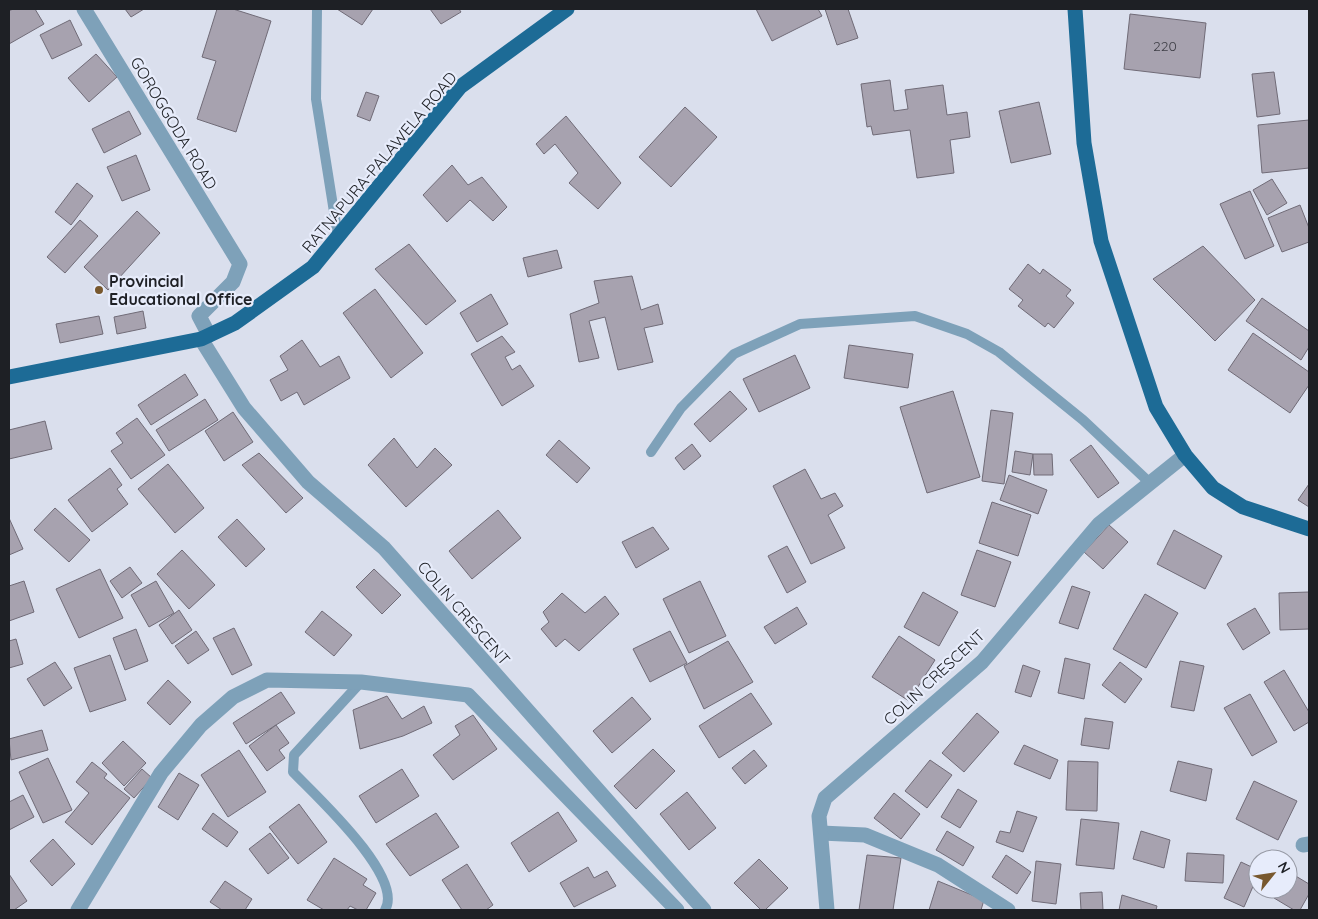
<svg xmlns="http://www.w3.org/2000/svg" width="1318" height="919" viewBox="0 0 1318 919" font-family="Quicksand,sans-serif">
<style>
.building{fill:#a7a2af;stroke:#706b77}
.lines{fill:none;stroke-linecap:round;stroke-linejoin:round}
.lane{stroke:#7ea1b9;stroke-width:10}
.street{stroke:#7ea1b9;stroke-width:15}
.primary{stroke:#1d6b96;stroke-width:15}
.poi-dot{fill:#78582e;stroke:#e7ecfb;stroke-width:2}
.labels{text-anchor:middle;stroke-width:4.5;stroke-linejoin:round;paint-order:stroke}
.number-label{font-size:14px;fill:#404048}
.street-label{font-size:16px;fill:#1e2025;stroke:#e7ecfb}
.poi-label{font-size:16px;font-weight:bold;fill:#1e2025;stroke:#e7ecfb;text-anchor:start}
</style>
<rect width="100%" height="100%" fill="#dadfed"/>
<g class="building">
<path d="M13,9H35L44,24L9,44V11Z"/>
<path d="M125,9H144L131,17Z"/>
<path d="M217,9H233L271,21L236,132L197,119L216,61L202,57Z"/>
<path d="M337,9H373L362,25Z"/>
<path d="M430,9H459L461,12L441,24Z"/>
<path d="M756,9H818L822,16L772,41Z"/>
<path d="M825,9H848L858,38L837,45Z"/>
<path d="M1130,14L1206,23L1200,78L1124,69Z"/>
<path d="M70,20L82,45L52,59L40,35Z"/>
<path d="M96,54L117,77L89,102L68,78Z"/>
<path d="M1274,72L1280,114L1257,117L1252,74Z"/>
<path d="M890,80L894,111L908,109L905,90L943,85L947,115L967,112L970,137L950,140L954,173L917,178L910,130L873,135L871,126L867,127L861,84Z"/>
<path d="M366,92L379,96L370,121L357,116Z"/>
<path d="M1039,102L1051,154L1011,163L999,111Z"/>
<path d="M685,107L717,137L671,187L639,157Z"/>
<path d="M129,111L141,134L104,153L92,129Z"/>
<path d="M566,116L621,183L598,209L569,183L578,173L555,144L544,154L536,144Z"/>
<path d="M1309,120V168L1262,173L1258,125Z"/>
<path d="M136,155L150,190L122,201L107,167Z"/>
<path d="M452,165L468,185L482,177L507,207L493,221L470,200L447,222L423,195Z"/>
<path d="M1272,179L1287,203L1267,215L1253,190Z"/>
<path d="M77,183L93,196L71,225L55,212Z"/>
<path d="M1250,191L1274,246L1245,259L1220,204Z"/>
<path d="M1300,205L1309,228V242L1282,252L1268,218Z"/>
<path d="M137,211L160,233L108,290L84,267Z"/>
<path d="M80,220L98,236L65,273L47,257Z"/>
<path d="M409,244L456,301L426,325L375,269Z"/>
<path d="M1203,246L1255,300L1215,341L1153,279Z"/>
<path d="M557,250L562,268L528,277L523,258Z"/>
<path d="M1028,264L1040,274L1043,269L1071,290L1066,296L1074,303L1054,328L1048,323L1045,327L1018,306L1023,300L1009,289Z"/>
<path d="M632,276L641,310L658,304L663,324L644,328L653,362L618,370L605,317L589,321L599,358L579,362L570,314L599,303L594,281Z"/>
<path d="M375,289L423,353L391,378L343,313Z"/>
<path d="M491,294L508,324L477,342L460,313Z"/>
<path d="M1262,298L1309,331V347L1301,360L1246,321Z"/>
<path d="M143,311L146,328L117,334L114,317Z"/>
<path d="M99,316L103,334L60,343L56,324Z"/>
<path d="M1253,333L1309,372V385L1290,413L1228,370Z"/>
<path d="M502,336L515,352L505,357L512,370L520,365L534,386L502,406L471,354Z"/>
<path d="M302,340L320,367L339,356L350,378L304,405L297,392L281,401L270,380L288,370L280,356Z"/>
<path d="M849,345L913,354L908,388L844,378Z"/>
<path d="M795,355L810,388L759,412L743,379Z"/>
<path d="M185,374L198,395L151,425L138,405Z"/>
<path d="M730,391L747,409L710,442L694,424Z"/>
<path d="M953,391L980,477L927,493L900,407Z"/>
<path d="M205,399L218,420L169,451L156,430Z"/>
<path d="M991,410L1013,413L1004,484L982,481Z"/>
<path d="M233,412L253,442L224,461L205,431Z"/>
<path d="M137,418L165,455L131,479L111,451L123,443L116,433Z"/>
<path d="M45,421L52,449L9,459V430Z"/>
<path d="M394,438L417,468L435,448L452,465L406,507L368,465Z"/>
<path d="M559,440L590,468L577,483L546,455Z"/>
<path d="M692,444L701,456L684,470L675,458Z"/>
<path d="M1091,445L1119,483L1098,498L1070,460Z"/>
<path d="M1015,451L1033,454L1030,475L1012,472Z"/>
<path d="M259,453L303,498L286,513L242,465Z"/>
<path d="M1033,454H1052L1053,475H1034Z"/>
<path d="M168,464L204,508L175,533L138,489Z"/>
<path d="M110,468L122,485L117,489L128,504L92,532L68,500Z"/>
<path d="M805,469L821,499L835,493L843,506L828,515L845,548L811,564L773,486Z"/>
<path d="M1009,475L1047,490L1038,514L1000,500Z"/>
<path d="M1309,484V507L1298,500Z"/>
<path d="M992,502L1031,515L1018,556L979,543Z"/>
<path d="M55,508L90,540L69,562L34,530Z"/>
<path d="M498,510L521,538L472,579L449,551Z"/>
<path d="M9,518L23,549L9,555Z"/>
<path d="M237,519L265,549L246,567L218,537Z"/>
<path d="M1109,525L1128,542L1103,569L1084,552Z"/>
<path d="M653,527L669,549L636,568L622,542Z"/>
<path d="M1174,530L1222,556L1205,589L1157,564Z"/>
<path d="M787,546L806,582L787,593L768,556Z"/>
<path d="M182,550L215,585L189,609L157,574Z"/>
<path d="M977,550L1011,562L995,607L961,595Z"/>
<path d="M130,567L142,583L122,598L110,581Z"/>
<path d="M100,569L123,618L79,638L56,589Z"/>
<path d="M374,569L401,595L382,614L356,587Z"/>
<path d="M24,581L34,612L9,621V586Z"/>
<path d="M156,581L174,613L149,627L131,595Z"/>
<path d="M700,581L726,636L689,653L663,599Z"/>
<path d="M1072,586L1090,592L1078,629L1059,623Z"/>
<path d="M923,592L958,612L939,646L904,627Z"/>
<path d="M1309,592V629L1280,630L1279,593Z"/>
<path d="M562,593L585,613L605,596L619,614L579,651L565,639L556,647L541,629L549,622L543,612Z"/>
<path d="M1145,594L1178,613L1146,668L1113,649Z"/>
<path d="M797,607L807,624L775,644L764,627Z"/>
<path d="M1255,608L1270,633L1243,650L1227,624Z"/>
<path d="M179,610L192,630L172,644L159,625Z"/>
<path d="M322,611L352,635L334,656L305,632Z"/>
<path d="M234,628L252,665L232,675L213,638Z"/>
<path d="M136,629L148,661L125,670L113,638Z"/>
<path d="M196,631L209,650L188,664L175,646Z"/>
<path d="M670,631L687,663L650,682L633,649Z"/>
<path d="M899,636L935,660L909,701L872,677Z"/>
<path d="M16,639L23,664L9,668V641Z"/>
<path d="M728,641L753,682L704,709L684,666Z"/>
<path d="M110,655L126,700L90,712L74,668Z"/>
<path d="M1065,658L1090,664L1084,699L1058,693Z"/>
<path d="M1180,661L1204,666L1194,711L1171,707Z"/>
<path d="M55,662L72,688L44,706L27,679Z"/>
<path d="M1120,662L1142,679L1125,703L1102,685Z"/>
<path d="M1023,665L1040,671L1031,697L1015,692Z"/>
<path d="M1284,670L1309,712V722L1294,731L1264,682Z"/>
<path d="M168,680L191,702L170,725L147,703Z"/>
<path d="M281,692L295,713L246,744L233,723Z"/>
<path d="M751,693L772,724L719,758L699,726Z"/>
<path d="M1250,694L1277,742L1252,756L1224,708Z"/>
<path d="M387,696L402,719L424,706L432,723L403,736L360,749L353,710Z"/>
<path d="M632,697L651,719L612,753L593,731Z"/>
<path d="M977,713L999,732L964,772L942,753Z"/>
<path d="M473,715L497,749L453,780L433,755L460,735L455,726Z"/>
<path d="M1085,718L1113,722L1109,749L1081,745Z"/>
<path d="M276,725L289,743L279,750L285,758L267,771L249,746Z"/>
<path d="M42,730L48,750L11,760L9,739Z"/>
<path d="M123,741L146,763L124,786L102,763Z"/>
<path d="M1024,745L1058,760L1050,779L1014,764Z"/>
<path d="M653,749L675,771L636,809L614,786Z"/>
<path d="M239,750L266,792L228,817L201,775Z"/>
<path d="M754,750L767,766L745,784L732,768Z"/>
<path d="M48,758L72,810L43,823L19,772Z"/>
<path d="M930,760L952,775L927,808L905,791Z"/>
<path d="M1068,761L1098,762L1097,811L1066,810Z"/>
<path d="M1178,761L1212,769L1206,801L1170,791Z"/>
<path d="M92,762L107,774L104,778L130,798L92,845L65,822L89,793L76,782Z"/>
<path d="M142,769L152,778L134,798L124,789Z"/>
<path d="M402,769L419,796L376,823L359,796Z"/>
<path d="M179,773L199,785L178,820L158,807Z"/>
<path d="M1254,781L1297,801L1278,840L1236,819Z"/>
<path d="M958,789L977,801L960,828L941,817Z"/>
<path d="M687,792L716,828L689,850L660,814Z"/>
<path d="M894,793L920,814L901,839L874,818Z"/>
<path d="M23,795L34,817L9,830V802Z"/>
<path d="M299,804L327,842L298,864L269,827Z"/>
<path d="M1017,811L1037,817L1023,852L996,842L1000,831L1010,833Z"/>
<path d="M558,812L577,841L529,872L511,843Z"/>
<path d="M213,813L238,832L227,847L202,829Z"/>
<path d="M436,813L459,847L410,876L386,844Z"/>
<path d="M1081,819L1119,823L1114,869L1076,865Z"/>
<path d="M947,831L974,847L963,866L936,850Z"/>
<path d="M1141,831L1170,840L1164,868L1133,859Z"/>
<path d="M270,833L289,858L268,874L249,849Z"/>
<path d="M53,839L75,864L52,886L30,861Z"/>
<path d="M1187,853L1224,855L1223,883L1185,881Z"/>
<path d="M867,855L901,858L893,910H859Z"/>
<path d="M1006,855L1031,872L1017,894L992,877Z"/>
<path d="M334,858L367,879L363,885L376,893L366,910H358L350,906L347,910H324L307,900Z"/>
<path d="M759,859L788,888L765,910H761L734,883Z"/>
<path d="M1036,861L1061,864L1056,904L1032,901Z"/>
<path d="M1241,862L1258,870V875L1244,907L1224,898Z"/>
<path d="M467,864L493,905L486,910H462L442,880Z"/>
<path d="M588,867L594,878L607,871L616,886L574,907L560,883Z"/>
<path d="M1289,872L1309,884V894L1300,910H1294L1274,898L1280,889H1288Z"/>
<path d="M9,874L27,901L14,910H9Z"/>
<path d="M225,881L252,899L245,910H222L210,902Z"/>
<path d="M938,881L984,900L981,910H929Z"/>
<path d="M1102,892L1103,910H1081L1080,893Z"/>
<path d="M1122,895L1157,906L1156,910H1119Z"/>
</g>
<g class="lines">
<g class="lane">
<path d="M317,9L316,99L338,237"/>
<path d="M651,452L681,408L734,354L800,324L915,316L967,334L999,352L1083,420L1150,483"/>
<path d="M361,682L294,755L293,772C315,795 405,877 385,910"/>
</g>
<g class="street">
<path d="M84,9L240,264L233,282L199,316L209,335"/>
<path d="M201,339L244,408L308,482L384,548L704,910"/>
<path d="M821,833L865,835L938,865L1008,910"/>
<path d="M1303,845L1309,844"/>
<path d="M78,910L161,773L201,725L233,697L267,680L361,682L468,695L677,910"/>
<path d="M827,910L819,816L825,798L982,662L1099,524L1185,455"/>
</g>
<g class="primary">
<path d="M1075,9L1084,143L1101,241L1156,407L1185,455L1213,488L1243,507L1309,529"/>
<path d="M9,377L201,339L235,323L313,267L460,87L567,9"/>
</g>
</g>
<circle class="poi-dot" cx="99" cy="290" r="5"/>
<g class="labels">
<g class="number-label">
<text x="1165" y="51">220</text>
</g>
<g class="street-label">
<text transform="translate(174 123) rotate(59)" y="6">GOROGGODA ROAD</text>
<text transform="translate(379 162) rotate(-50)" y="6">RATNAPURA-PALAWELA ROAD</text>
<text transform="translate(464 613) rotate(49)" y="6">COLIN CRESCENT</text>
<text transform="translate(934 677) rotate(-43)" y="6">COLIN CRESCENT</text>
</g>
<g class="poi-label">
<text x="109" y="287">Provincial<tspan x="109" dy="18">Educational Office</tspan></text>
</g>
</g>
<rect width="1318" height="919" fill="none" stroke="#1e2025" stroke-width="20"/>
<g transform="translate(1273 874) rotate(60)"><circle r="24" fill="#e7ecfb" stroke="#979aa5"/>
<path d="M0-4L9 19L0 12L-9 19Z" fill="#78582e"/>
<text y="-8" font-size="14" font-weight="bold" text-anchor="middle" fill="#1e2025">N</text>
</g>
</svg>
